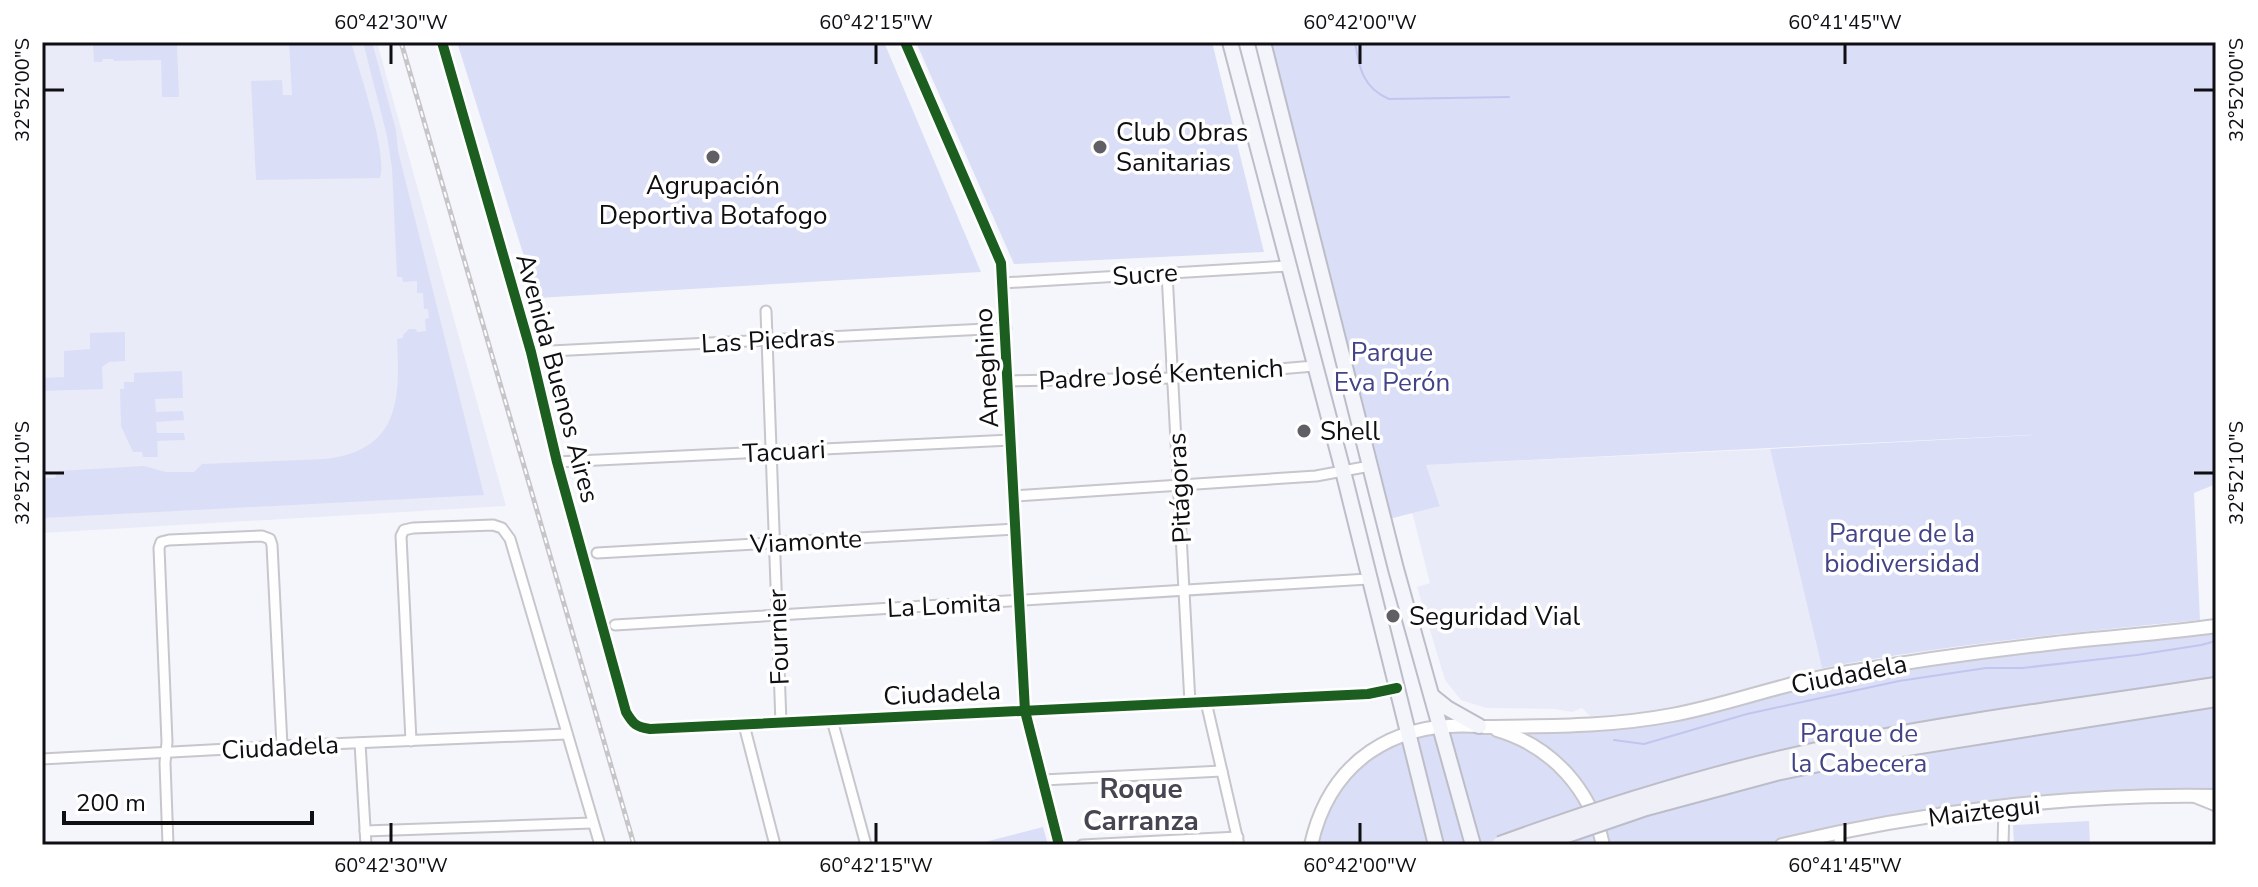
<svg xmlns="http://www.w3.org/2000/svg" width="2258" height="887" viewBox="0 0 2258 887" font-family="'Nunito Sans',sans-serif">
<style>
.built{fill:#eaebf8}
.green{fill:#dbdef7}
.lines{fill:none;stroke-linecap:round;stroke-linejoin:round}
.stream{stroke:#c2c6ef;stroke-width:2}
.minor-casing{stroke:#c6c6cc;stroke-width:13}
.secondary-casing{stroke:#c6c6cc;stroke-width:16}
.primary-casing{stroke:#bcbdc8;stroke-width:18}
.minor{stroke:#fefeff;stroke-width:9}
.secondary{stroke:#fefeff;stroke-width:12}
.primary{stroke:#f4f5fa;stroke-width:14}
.rail-casing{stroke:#c6c6c9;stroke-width:5}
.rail{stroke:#fff;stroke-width:2;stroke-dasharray:6;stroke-linecap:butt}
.motorway-bridge-casing{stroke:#bcbdc8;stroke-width:20;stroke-linecap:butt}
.motorway-bridge{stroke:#eeeff7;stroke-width:16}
.cycleway-casing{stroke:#fff;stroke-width:15}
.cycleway{stroke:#1b5e20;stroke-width:10}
.ticks{fill:none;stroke:#0e0e13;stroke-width:3}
.poi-dot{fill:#5f5f65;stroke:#fff;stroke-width:3}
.labels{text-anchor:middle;stroke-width:7;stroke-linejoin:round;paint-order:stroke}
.poi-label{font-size:26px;fill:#0e0e13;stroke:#fff;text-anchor:start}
.street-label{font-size:26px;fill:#0e0e13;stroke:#fff}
.park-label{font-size:26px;fill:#434387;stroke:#fff}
.neighbourhood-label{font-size:28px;font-weight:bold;fill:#454652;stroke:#fff}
.neatline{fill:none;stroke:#0e0e13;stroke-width:3}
.ticks-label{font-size:20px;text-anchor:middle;fill:#0e0e13}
</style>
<rect width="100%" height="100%" fill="#f5f6fc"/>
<g class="built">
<path d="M42,42H377L506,506L42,533Z"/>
<path d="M1770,449L1822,668L1744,690L1646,714L1590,716L1582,708L1572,712L1554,709L1486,708L1461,700L1445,680L1417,587L1430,583L1412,512L1440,505L1425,465Z"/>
</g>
<g class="green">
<path d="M93,42H157L158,45H177L179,97H162L161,60L114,61L113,59H103L102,62H94L93,45H88Z"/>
<path d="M289,42H351C359,71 388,153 380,178L256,180L251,81L282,80L283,95H292Z"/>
<path d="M363,42H372L396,130L398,151L484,495L42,518V473L45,478H55L58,471L144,466L166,472H194L202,464L325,459C400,450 400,400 397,339L403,338V335L409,329H416L417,332L426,331L425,319L429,318L428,309H424L423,293H417V281L403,282L402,277H397L392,168L387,136Z"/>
<path d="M457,42H884L981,272L537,298Z"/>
<path d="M916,42H1212L1264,252L1014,264Z"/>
<path d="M1267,42H2216V484L2194,493L2200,620C2074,632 1947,645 1822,668L1770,449L2051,434L1426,465L1440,506L1389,519Z"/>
<path d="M125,332V361L109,362L102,367L103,389L42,391V378L64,377V351L90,349V333Z"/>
<path d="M182,371L183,398L155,399L156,412L183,411L184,420L156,422L157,433H184L185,440L157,441L158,457H143L142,452H133L121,426L120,389H124V382H134V373Z"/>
<path d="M2216,626V796L2042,804L1782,845H1473L1441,737L1451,724L1622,723L1832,675Z"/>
<path d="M1433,731L1465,845H1441L1414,735Z"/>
<path d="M1408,732L1436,845H1311L1350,769Z"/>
<path d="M2089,821L2090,845H2014L2013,825Z"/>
<path d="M1043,827L1048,845H973Z"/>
</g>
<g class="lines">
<g class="stream">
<path d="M1355,42C1359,68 1363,88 1389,99L1509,97"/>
<path d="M1614,740L1644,744L1747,714L1899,681L1986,668H2022L2137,655L2201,645L2216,641"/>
</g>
<g class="minor-casing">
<g id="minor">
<path d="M442,42L531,352L557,462L626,712C633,724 636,727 650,729L1368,694L1397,688"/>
<path d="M905,42L1001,263L1025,711L1059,845"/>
<path d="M1167,273L1190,703"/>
<path d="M1003,283L1288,266"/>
<path d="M766,311L781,723"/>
<path d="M531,352L1006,328"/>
<path d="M1009,381L1173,378L1314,366"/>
<path d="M557,462L1011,440"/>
<path d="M1014,496L1316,476L1370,466"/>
<path d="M597,553L1016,529"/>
<path d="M615,625L1368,579"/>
<path d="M1206,702L1239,845"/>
<path d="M832,720L866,845"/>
<path d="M744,725L775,845"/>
<path d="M411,741L401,536L404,530L413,528L493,525L502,528L510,539L600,845"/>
<path d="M360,743L366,845"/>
<path d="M42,759L282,746L566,734"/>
<path d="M1043,780L1222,771"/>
<path d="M2196,798L2216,806"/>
<path d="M365,831L592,823"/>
<path d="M1838,832L1840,845"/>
<path d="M168,845L165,763L167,742L159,548L161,542L169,540L262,536L270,539L272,545L282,746"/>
<path d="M1082,845L1238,837"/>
<path d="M2003,845L2004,808"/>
</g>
</g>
<g class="secondary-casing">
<g id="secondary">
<path d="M1484,727C1547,726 1609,727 1672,715C1727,705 1781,684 1837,674C1906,662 1977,652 2047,644C2103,637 2160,634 2216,626"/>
<path d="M1497,730C1552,746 1591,790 1603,845"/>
<path d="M1311,845C1330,760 1395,720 1479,726"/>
<path d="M1782,845C1920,812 2074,793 2216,796"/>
</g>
</g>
<g class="primary-casing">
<g id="primary">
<path d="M1230,42L1343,471L1436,845"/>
<path d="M1263,42L1396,569L1473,845"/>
<path d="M1432,696L1447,708L1479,726"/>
</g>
</g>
<use href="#minor" class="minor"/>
<use href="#secondary" class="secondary"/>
<use href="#primary" class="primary"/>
<g class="rail-casing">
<path id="rail" d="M401,42L634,845"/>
</g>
<use href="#rail" class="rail"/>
<g class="motorway-bridge-casing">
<g id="motorway-bridge">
<path d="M1500,845C1615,803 1731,768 1850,744C1970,720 2095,705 2216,686"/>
<path d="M1535,845L1646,807L1776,772L1857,755L2216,698"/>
</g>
</g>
<use href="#motorway-bridge" class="motorway-bridge"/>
<g class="cycleway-casing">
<g id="cycleway">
<path d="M442,42L531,352L557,462L626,712C633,724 636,727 650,729L1368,694L1397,688"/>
<path d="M905,42L1001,263L1025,711L1059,845"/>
</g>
</g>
<use href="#cycleway" class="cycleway"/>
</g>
<path class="ticks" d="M391,44V64M876,44V64M1360,44V64M1845,44V64M44,90H64M2194,90H2214M44,473H64M2194,473H2214M391,823V843M876,823V843M1360,823V843M1845,823V843"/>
<g class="poi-dot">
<circle cx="1100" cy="147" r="8"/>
<circle cx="713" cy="157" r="8"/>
<circle cx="1304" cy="431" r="8"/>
<circle cx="1393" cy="616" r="8"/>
</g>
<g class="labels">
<g class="poi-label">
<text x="1116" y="141">Club Obras<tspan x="1116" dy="30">Sanitarias</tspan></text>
<text x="713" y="194" text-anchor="middle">Agrupación<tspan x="713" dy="30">Deportiva Botafogo</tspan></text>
<text x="1320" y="440">Shell</text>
<text x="1409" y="625">Seguridad Vial</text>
</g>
<g class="street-label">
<text transform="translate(1145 274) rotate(-4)" y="9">Sucre</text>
<text transform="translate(768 340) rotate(-3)" y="9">Las Piedras</text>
<text transform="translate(986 368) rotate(-93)" y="9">Ameghino</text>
<text transform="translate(1161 374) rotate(-3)" y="9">Padre José Kentenich</text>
<text transform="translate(558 378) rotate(75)" y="9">Avenida Buenos Aires</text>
<text transform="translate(784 451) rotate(-3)" y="9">Tacuari</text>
<text transform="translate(1179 488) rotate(-93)" y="9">Pitágoras</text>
<text transform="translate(806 541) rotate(-3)" y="9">Viamonte</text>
<text transform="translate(944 605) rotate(-3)" y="9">La Lomita</text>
<text transform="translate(778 637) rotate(-92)" y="9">Fournier</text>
<text transform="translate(1849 674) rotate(-11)" y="9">Ciudadela</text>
<text transform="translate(942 693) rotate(-3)" y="9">Ciudadela</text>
<text transform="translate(280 747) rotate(-3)" y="9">Ciudadela</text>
<text transform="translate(1984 811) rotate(-7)" y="9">Maiztegui</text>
</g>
<g class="park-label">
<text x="1392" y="361">Parque<tspan x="1392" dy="30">Eva Perón</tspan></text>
<text x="1902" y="542">Parque de la<tspan x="1902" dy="30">biodiversidad</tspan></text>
<text x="1859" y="742">Parque de<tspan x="1859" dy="30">la Cabecera</tspan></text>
</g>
<g class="neighbourhood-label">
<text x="1141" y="798">Roque<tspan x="1141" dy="32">Carranza</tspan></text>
</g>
</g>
<rect width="2258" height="887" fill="none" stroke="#ffffff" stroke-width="88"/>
<path d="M64 811v12h248v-12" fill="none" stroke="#0e0e13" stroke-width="4"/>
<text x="76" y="811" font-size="24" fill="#0e0e13" stroke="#ffffff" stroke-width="6" paint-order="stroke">200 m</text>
<rect x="44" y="44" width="2170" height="799" class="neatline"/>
<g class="ticks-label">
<text x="391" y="29">60°42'30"W</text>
<text x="876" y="29">60°42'15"W</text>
<text x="1360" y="29">60°42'00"W</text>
<text x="1845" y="29">60°41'45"W</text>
<text transform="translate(22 90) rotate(-90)" y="7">32°52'00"S</text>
<text transform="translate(2236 90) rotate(-90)" y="7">32°52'00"S</text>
<text transform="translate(22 473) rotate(-90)" y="7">32°52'10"S</text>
<text transform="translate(2236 473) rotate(-90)" y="7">32°52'10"S</text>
<text x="391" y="872">60°42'30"W</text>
<text x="876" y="872">60°42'15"W</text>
<text x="1360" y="872">60°42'00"W</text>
<text x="1845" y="872">60°41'45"W</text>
</g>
</svg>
